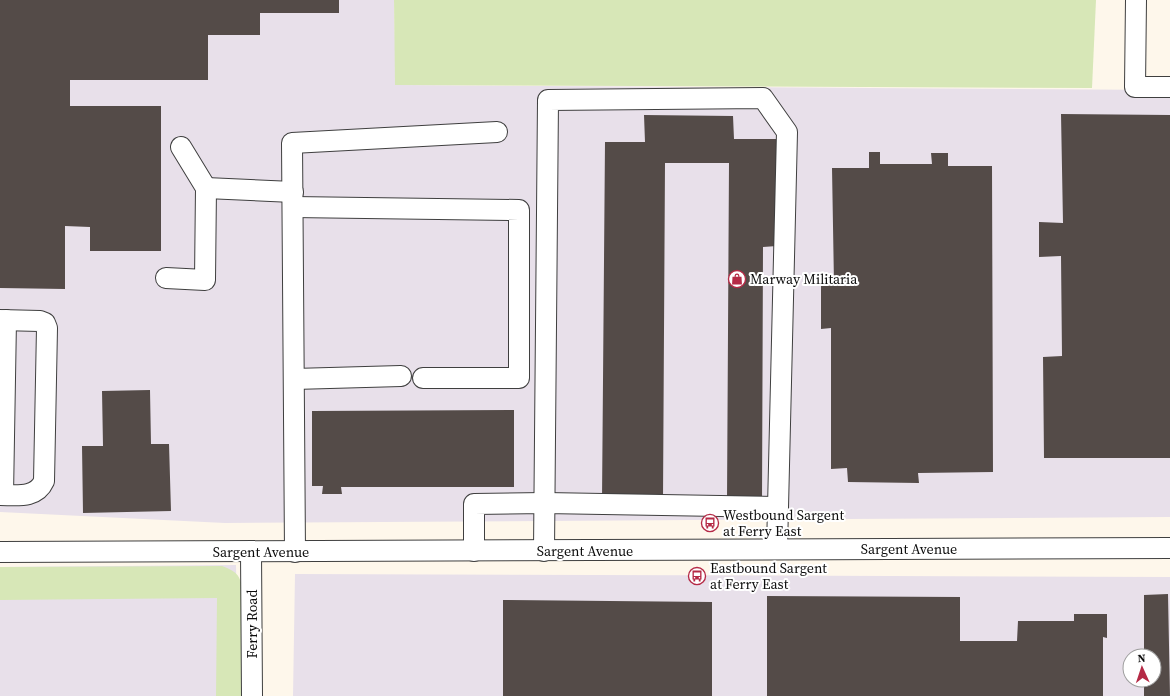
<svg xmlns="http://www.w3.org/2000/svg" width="1170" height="696" viewBox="0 0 1170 696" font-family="'Source Serif 4',serif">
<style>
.industrial{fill:#e8e0ea;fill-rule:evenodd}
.green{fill:#d7e7b7}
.building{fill:#544b48}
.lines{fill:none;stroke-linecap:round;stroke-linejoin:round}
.minor-casing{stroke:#3f3f3f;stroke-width:22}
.minor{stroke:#fff;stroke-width:20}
.labels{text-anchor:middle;stroke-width:4;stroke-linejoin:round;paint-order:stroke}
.poi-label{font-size:14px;fill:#0c0c0c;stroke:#fff;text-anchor:start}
.street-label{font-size:14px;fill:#0c0c0c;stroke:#fff}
</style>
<rect width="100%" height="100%" fill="#fef7eb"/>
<g class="industrial">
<path d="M0,0H394L396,85L1170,90V517L225,523L0,512Z"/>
<path d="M236,565L238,696H0V567Z"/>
<path d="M295,574L1170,577V696H293ZM1130,656H1154V680H1130Z"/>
</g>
<g class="green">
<path d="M394,0H1096L1092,88L395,85Z"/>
<path d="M222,566C237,572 239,574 243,589L242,696H216L217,598L0,600V567Z"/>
</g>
<g class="building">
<path d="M0,0H339V13H260V35H208V80H70V106H161V251H90V227L65,226V289L0,288Z"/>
<path d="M1061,114L1170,115V458H1044L1043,357L1062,356L1061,256L1039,257V222L1063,223Z"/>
<path d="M644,115L733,116L734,139H778L777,246L763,247L762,501H727L729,163H665L663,500H602L605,142H645Z"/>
<path d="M869,152H880V164H932L931,153H948V166H992L993,472L918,473L919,483L848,482L847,468L831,469V328L821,329V284H834L832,168H869Z"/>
<path d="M150,390L151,444H169L171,511L83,513L82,446H103L102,391Z"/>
<path d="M514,410V487H341L342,494H322L323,486H312V411Z"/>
<path d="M1168,594L1170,696H1144V680H1154V656H1144V595Z"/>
<path d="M767,596L960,597V641H1017L1018,621H1074V614H1107V638L1103,637V696H767Z"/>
<path d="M503,600L712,602V696H503Z"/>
</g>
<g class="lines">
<g class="minor-casing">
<g id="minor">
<path d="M1136,0L1135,87H1170"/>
<path d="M206,188L293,192"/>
<path d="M293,207L519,210V378H423"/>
<path d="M166,278L205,280L206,188L181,147"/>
<path d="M0,320L40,321L45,323L47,328L44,481C36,499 16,495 0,495"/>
<path d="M294,379L401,376"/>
<path d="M3,495L6,320"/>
<path d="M474,551V504L545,503L777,507"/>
<path d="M544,551L548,100L763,98L787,132L777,549"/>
<path d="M0,552L1170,548"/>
<path d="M251,552L252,696"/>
<path d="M295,552L292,143L497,132"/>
</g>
</g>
<use href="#minor" class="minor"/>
</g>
<defs>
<g id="shop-ring" transform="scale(0.9)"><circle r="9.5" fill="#fff" stroke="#b52a46" stroke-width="1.5"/><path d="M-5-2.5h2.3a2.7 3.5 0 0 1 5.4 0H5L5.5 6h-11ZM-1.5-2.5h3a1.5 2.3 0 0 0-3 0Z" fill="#b52a46"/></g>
<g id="bus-ring" transform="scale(0.9)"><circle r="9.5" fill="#fff" stroke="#b52a46" stroke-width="1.5"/><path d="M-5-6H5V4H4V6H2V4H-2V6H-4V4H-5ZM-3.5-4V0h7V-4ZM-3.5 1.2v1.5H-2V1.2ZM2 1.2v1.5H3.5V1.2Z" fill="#b52a46"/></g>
</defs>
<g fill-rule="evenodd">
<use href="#shop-ring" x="737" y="279"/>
<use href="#bus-ring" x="710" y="523"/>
<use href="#bus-ring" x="697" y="576"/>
</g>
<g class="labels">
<g class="poi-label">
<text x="750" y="284">Marway Militaria</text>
<text x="723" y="520">Westbound Sargent<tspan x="723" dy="16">at Ferry East</tspan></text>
<text x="710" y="573">Eastbound Sargent<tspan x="710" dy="16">at Ferry East</tspan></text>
</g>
<g class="street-label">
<text x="909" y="554">Sargent Avenue</text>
<text x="585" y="556">Sargent Avenue</text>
<text x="261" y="557">Sargent Avenue</text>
<text transform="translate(252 624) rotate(-90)" y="5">Ferry Road</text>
</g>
</g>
<g transform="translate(1142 668) rotate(357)"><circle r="19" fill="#ffffff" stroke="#9e9e9e"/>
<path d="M0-3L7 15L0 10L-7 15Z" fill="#b52a46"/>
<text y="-6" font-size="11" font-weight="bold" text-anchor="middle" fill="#0c0c0c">N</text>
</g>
</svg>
